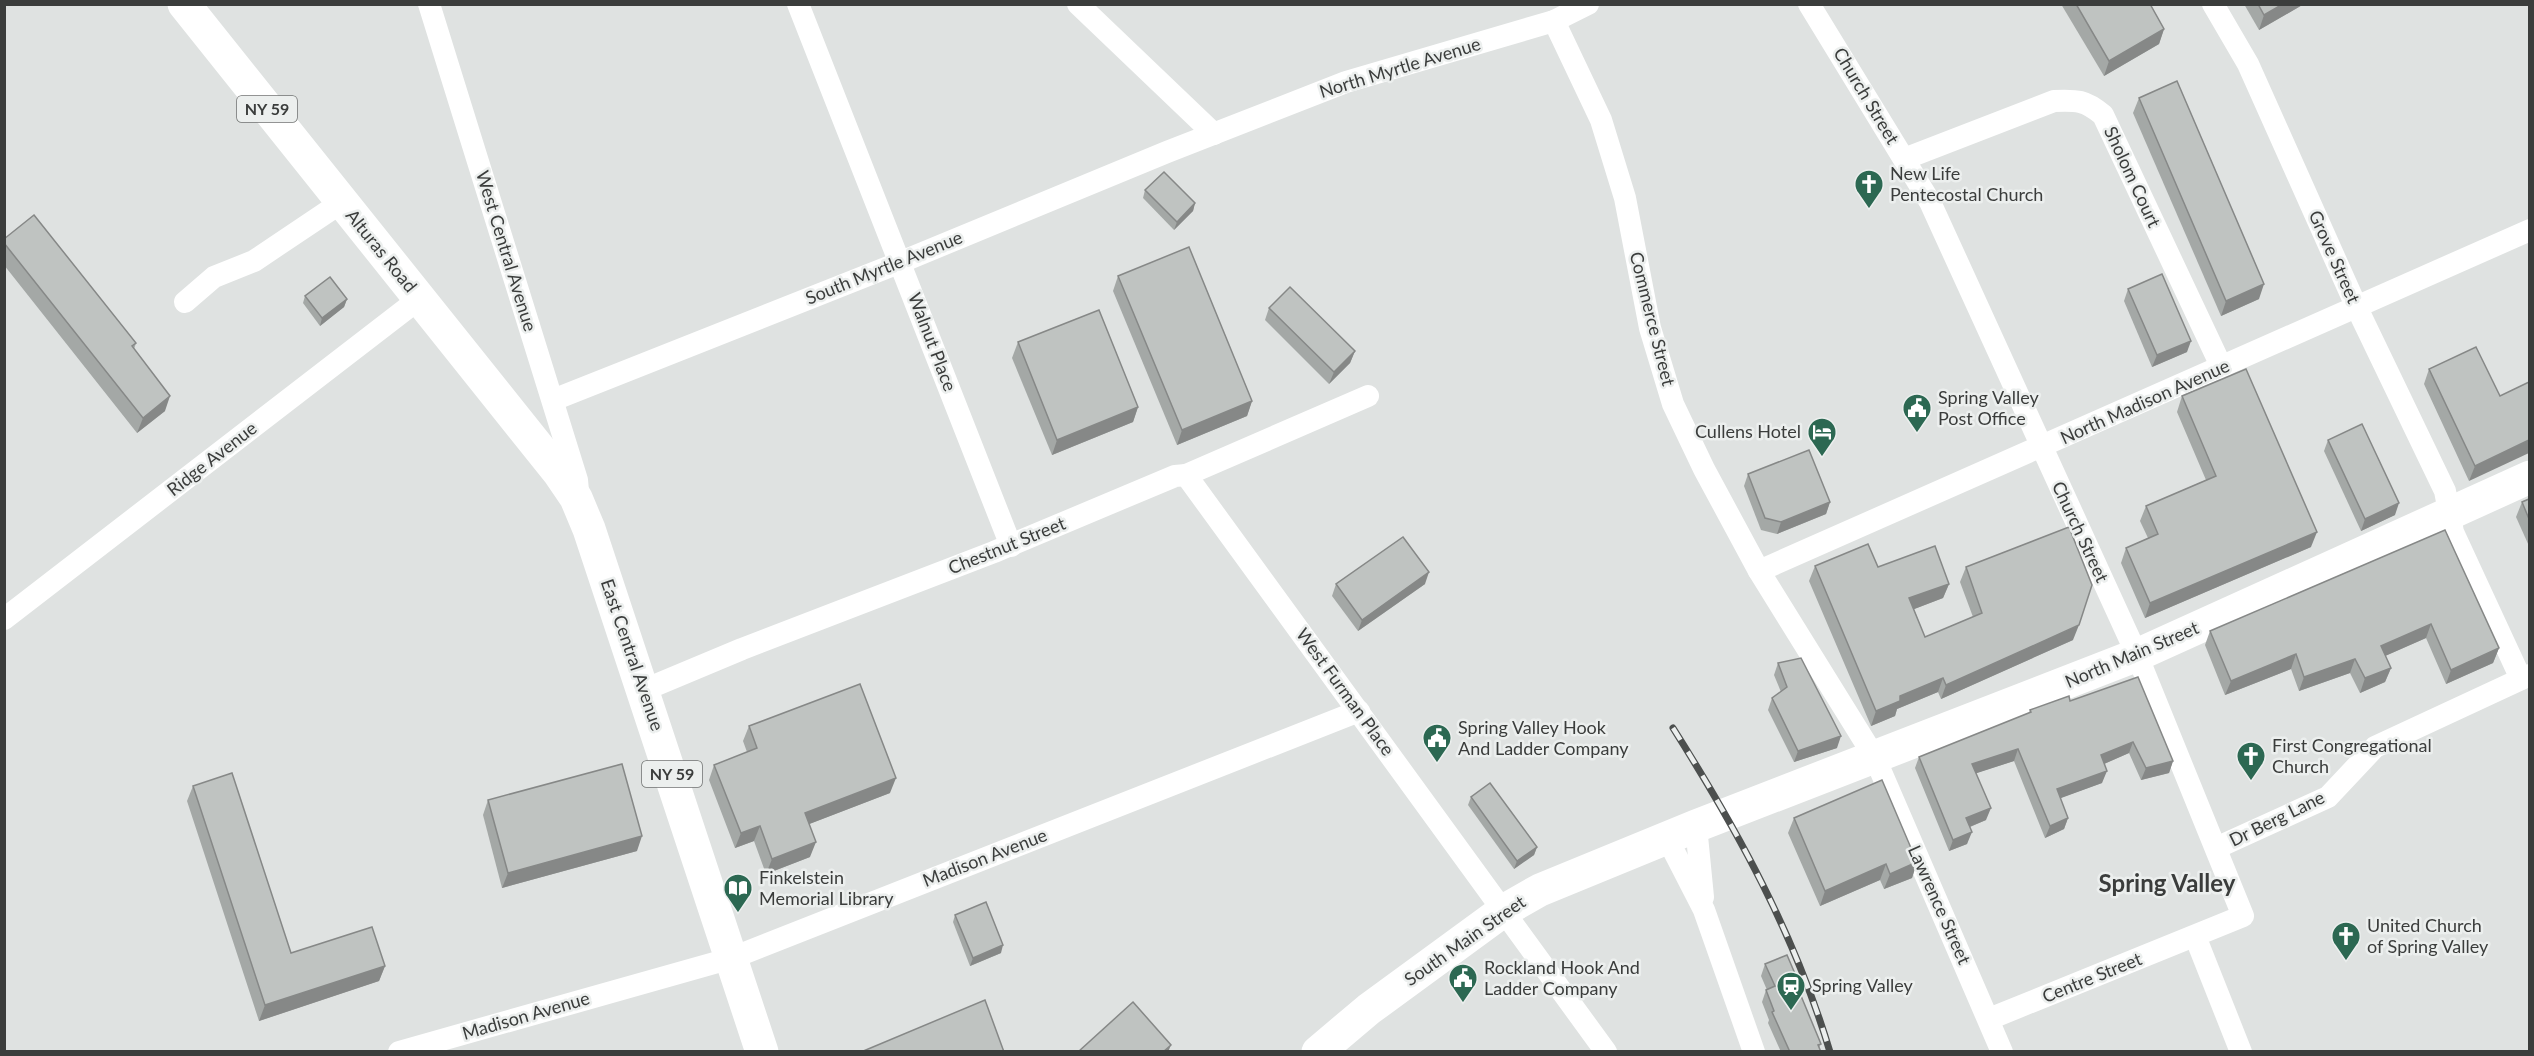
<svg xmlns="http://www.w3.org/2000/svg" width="2534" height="1056" viewBox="0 0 2534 1056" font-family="Lato,sans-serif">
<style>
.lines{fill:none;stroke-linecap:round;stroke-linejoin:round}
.street{stroke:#fff;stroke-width:22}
.secondary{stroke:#fff;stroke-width:33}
.primary{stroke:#fff;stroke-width:33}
.rail-casing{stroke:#4c4f4e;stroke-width:7}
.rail{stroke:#ecefee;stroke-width:4.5;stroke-dasharray:14;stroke-linecap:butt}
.wall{fill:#a4a8a6}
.shaded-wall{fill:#868887}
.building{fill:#bfc3c1;stroke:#868887;stroke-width:1.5}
.labels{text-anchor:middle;stroke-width:5;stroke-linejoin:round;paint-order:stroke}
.shield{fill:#ecefee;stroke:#707271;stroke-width:1.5}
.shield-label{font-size:16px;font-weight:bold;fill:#3b3d3c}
.street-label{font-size:18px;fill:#3b3d3c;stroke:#ecefee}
.poi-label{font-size:18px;fill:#3b3d3c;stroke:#ecefee;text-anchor:start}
.district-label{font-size:24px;font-weight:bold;fill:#3b3d3c;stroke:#ecefee}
</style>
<rect width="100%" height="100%" fill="#dfe2e1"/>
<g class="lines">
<g class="street">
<path d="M429,4L577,480L578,491"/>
<path d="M798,4L1011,546"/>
<path d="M1078,4L1214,134"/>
<path d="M1809,4L1930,202L2137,655L2243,916L1989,1019"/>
<path d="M2213,4L2248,64L2357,308L2445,491L2453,532L2521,679"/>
<path d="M1554,21L1601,120L1625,198L1650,328L1673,404L1704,469L1759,571L1875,758L2002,1052"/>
<path d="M1904,159L2054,101C2077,100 2085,100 2103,115L2222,368"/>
<path d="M185,302L214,277L254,261L342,202"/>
<path d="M553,400L901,262L1167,152L1346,82L1554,21L1588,4"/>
<path d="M1186,475L1606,1052"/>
<path d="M1759,571L2530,230"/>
<path d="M4,619L419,299"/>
<path d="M644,690L742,649L994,552L1175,476L1186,475L1368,396"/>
<path d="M1696,826L1703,897"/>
<path d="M1667,838L1704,910L1754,1052"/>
<path d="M2216,848L2328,797L2375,747L2530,675"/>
<path d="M2195,936L2241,1052"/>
<path d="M399,1052L732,958L1359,711"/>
</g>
<path class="secondary" d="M1318,1052L1369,1009L1503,911L1540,890L1696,826L2137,655L2530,477"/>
<path class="primary" d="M184,4L559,473L576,498L589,529L762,1052"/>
<g class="rail-casing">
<path id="rail" d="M1673,728C1738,831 1795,935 1830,1052"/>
</g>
<use href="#rail" class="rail"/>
</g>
<g class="wall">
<path d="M2061,4H2150L2164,29L2159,44L2104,76Z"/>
<path d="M2244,4H2304L2259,30Z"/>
<path d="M2139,98L2259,299L2221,316L2133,113Z"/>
<path d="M1145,190L1195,203L1193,211L1174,230L1143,198Z"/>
<path d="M4,243L136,343L134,349L165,411L137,433L4,265Z"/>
<path d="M1118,276L1252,401L1247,416L1177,445L1113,291Z"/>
<path d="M2128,289L2187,352L2152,367L2124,301Z"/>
<path d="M305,296L347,299L344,307L320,326L303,303Z"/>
<path d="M1269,308L1355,351L1350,363L1329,384L1265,320Z"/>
<path d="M1018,342L1138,407L1133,422L1052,455L1012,358Z"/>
<path d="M2429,369L2500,396L2529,382L2469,481L2424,384Z"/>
<path d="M2182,396L2311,547L2145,618L2121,563L2126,548L2148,538L2140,521L2146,506L2206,480L2177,412Z"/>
<path d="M2328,440L2395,515L2361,531L2324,451Z"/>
<path d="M1748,474L1830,502L1826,514L1777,534L1761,530L1744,486Z"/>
<path d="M2529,499V546L2516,517L2522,502Z"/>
<path d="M2445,530L2499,648L2493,663L2446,684L2426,638L2385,656L2391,668L2385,682L2360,693L2350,673L2299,691L2291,669L2225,695L2205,645L2210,631Z"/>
<path d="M1815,566L1878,567L1949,584L1943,598L1914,609L1925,637L1973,617L1960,582L1966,567L2073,640L1941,699L1938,692L1897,709L1895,716L1871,726L1809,581Z"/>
<path d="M1336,584H1425L1358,631L1332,596Z"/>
<path d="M1778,663L1837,748L1794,762L1768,710L1772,698L1781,692L1774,675Z"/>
<path d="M2070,701L2173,761L2169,773L2141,780L2129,753L2104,764L2102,783L2060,798L2068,818L2064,829L2045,838L2014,761L1976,773L1986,820L1970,827L1967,844L1949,851L1915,768L1919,757L2029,713L2030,710Z"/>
<path d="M749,726L890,793L809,824L810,857L766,874L754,841L735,848L709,780L714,765L747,752L743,741Z"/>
<path d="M193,786L291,953L385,966L379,981L259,1021L187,801Z"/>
<path d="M1471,797L1537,847L1534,855L1514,869L1468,805Z"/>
<path d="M488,800L637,851L502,888L483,815Z"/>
<path d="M1794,818L1917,862L1912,878L1884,889L1880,880L1820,906L1788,833Z"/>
<path d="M955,915L1001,953L970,966L953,922Z"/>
<path d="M1765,964L1802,990L1800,994L1821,1044L1819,1048L1821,1052H1781L1768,1023L1769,1020L1762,1002L1766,990H1767L1761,976Z"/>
</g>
<g class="shaded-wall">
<path d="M2283,4H2304L2259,30L2264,15Z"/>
<path d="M2164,29L2159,44L2104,76L2109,61Z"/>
<path d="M1195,203L1193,211L1174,230L1177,222Z"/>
<path d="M2264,284L2259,299L2221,316L2226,301Z"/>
<path d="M347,299L344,307L320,326L322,318Z"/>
<path d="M2191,341L2187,352L2152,367L2157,355Z"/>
<path d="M1355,351L1350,363L1329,384L1334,372Z"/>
<path d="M170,396L165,411L137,433L143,418Z"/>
<path d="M1252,401L1247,416L1177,445L1182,430Z"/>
<path d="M1138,407L1133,422L1052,455L1057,440Z"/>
<path d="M2529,440V453L2469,481L2475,466Z"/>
<path d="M1830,502L1826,514L1777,534L1781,522Z"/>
<path d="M2399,503L2395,515L2361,531L2365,519Z"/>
<path d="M2317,532L2311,547L2145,618L2150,603Z"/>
<path d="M1429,572L1425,584L1358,631L1362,620Z"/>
<path d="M1949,584L1943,598L1904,613L1909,598Z"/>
<path d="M2431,624L2426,638L2376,660L2381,646Z"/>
<path d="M2079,625L2073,640L1941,699L1946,685Z"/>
<path d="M2499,648L2493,663L2446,684L2451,670Z"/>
<path d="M2296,654L2291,669L2225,695L2231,681Z"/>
<path d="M2355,659L2350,673L2299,691L2304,677Z"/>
<path d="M2391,668L2385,682L2360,693L2365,678Z"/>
<path d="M1943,678L1938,692L1897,709L1895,716L1871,726L1876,711L1900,696Z"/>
<path d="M1841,736L1837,748L1794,762L1798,751Z"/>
<path d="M2133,742L2129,753L2097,767L2101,755Z"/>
<path d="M2018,749L2014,761L1968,776L1972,764Z"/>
<path d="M2173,761L2169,773L2141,780L2146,768Z"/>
<path d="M2107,771L2102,783L2053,801L2057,789Z"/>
<path d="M896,778L890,793L799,828L805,813Z"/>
<path d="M1991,808L1986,820L1962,830L1966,818Z"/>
<path d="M2068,818L2064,829L2045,838L2050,826Z"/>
<path d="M760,826L754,841L735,848L741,833Z"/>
<path d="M1972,832L1967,844L1949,851L1953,840Z"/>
<path d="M642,836L637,851L502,888L508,873Z"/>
<path d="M816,842L810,857L766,874L772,859Z"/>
<path d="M1537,847L1534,855L1514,869L1517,861Z"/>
<path d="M1917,862L1912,878L1884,889L1890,874Z"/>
<path d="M1886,864L1880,880L1820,906L1825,891Z"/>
<path d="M1003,945L1001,953L970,966L973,958Z"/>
<path d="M385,966L379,981L259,1021L265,1005Z"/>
<path d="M1171,1045L1168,1052H1163Z"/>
</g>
<g class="building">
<path d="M2076,4H2150L2164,29L2109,61Z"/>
<path d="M2258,4H2283L2264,15Z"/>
<path d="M2177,81L2264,284L2226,301L2139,98Z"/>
<path d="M1164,172L1195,203L1177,222L1145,190Z"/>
<path d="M34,215L136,343L132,346L170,396L143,418L4,243V239Z"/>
<path d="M1189,247L1252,401L1182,430L1118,276Z"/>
<path d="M2162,274L2191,341L2157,355L2128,289Z"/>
<path d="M330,277L347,299L322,318L305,296Z"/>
<path d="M1290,287L1355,351L1334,372L1269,308Z"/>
<path d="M1099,310L1138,407L1057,440L1018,342Z"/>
<path d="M2476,347L2500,396L2529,382V440L2475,466L2429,369Z"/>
<path d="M2246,369L2317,532L2150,603L2126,548L2158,534L2146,506L2216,476L2182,396Z"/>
<path d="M2362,424L2399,503L2365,519L2328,440Z"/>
<path d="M1809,450L1830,502L1781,522L1765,518L1748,474Z"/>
<path d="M2529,499V519L2522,502Z"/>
<path d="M2069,527L2092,585L2079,625L1946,685L1943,678L1900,696V701L1876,711L1815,566L1868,544L1878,567L1935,546L1949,584L1909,598L1925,637L1982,613L1966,567Z"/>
<path d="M2445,530L2499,648L2451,670L2431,624L2381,646L2391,668L2365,678L2355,659L2304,677L2296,654L2231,681L2210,631Z"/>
<path d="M1403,537L1429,572L1362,620L1336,584Z"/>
<path d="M1801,658L1841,736L1798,751L1772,698L1787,687L1778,663Z"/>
<path d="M2138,677L2173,761L2146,768L2133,742L2101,755L2107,771L2057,789L2068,818L2050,826L2018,749L1972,764L1991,808L1966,818L1972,832L1953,840L1919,757L2031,712L2030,710L2069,696L2070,701Z"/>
<path d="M860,684L896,778L805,813L816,842L772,859L760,826L741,833L714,765L757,748L749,726Z"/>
<path d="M622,764L642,836L508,873L488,800Z"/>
<path d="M232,773L291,953L372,927L385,966L265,1005L193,786Z"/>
<path d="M1882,780L1917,862L1890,874L1886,864L1825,891L1794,818Z"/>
<path d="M1490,783L1537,847L1517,861L1471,797Z"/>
<path d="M986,902L1003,945L973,958L955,915Z"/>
<path d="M1787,955L1802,990L1799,991L1821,1044L1818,1045L1821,1052H1790L1772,1012L1774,1011L1766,990L1775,986L1765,964Z"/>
<path d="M985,1000L1004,1052H861Z"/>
<path d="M1133,1002L1171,1045L1163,1052H1078Z"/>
</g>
<defs>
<g id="church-pin" transform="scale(1.5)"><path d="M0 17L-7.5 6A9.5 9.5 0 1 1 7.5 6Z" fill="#2c6852" stroke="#ecefee"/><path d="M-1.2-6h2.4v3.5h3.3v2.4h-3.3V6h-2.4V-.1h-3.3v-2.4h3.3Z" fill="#fff"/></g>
<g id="civic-pin" transform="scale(1.5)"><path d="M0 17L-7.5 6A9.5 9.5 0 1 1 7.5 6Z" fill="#2c6852" stroke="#ecefee"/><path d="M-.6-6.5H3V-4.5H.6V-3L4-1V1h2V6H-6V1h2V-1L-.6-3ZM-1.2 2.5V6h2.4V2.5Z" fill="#fff"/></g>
<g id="hotel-pin" transform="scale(1.5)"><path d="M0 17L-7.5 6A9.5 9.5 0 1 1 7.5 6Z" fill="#2c6852" stroke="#ecefee"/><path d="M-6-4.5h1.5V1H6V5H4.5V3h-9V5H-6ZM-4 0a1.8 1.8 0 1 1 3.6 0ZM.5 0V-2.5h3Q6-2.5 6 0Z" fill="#fff"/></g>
<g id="library-pin" transform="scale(1.5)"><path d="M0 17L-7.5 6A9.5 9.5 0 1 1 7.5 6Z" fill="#2c6852" stroke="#ecefee"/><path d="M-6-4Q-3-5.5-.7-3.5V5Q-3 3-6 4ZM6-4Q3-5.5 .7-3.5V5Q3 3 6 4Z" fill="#fff"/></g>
<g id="station-pin" transform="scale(1.5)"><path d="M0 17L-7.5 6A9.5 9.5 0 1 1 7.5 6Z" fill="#2c6852" stroke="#ecefee"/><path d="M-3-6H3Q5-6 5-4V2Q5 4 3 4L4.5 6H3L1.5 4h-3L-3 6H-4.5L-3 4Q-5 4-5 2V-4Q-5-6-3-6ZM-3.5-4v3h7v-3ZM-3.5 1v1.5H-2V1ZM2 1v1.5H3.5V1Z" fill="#fff"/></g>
</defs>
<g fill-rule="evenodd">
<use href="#church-pin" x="1869" y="184"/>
<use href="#civic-pin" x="1917" y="408"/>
<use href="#hotel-pin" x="1822" y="432"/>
<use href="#civic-pin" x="1437" y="738"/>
<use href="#church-pin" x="2251" y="756"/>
<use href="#library-pin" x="738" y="888"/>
<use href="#church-pin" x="2346" y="936"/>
<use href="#civic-pin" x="1463" y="978"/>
<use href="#station-pin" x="1791" y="986"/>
</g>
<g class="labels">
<g class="shield">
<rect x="237" y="96" width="60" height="26" rx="4.5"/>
<rect x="642" y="761" width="60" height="26" rx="4.5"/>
</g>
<g class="shield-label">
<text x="267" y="115">NY 59</text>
<text x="672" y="780">NY 59</text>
</g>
<g class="street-label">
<text transform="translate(1400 68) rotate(-17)" y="6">North Myrtle Avenue</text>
<text transform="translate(1866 96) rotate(59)" y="6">Church Street</text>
<text transform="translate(2132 177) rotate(65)" y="6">Sholom Court</text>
<text transform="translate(381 251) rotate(51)" y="6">Alturas Road</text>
<text transform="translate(506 251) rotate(73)" y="6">West Central Avenue</text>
<text transform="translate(2334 257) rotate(66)" y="6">Grove Street</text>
<text transform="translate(884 268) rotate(-22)" y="6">South Myrtle Avenue</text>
<text transform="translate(1652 319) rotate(76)" y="6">Commerce Street</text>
<text transform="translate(932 342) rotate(69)" y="6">Walnut Place</text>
<text transform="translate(2145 402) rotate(-24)" y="6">North Madison Avenue</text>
<text transform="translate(212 459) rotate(-38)" y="6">Ridge Avenue</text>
<text transform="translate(2080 532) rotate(65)" y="6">Church Street</text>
<text transform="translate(1007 546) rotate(-22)" y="6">Chestnut Street</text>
<text transform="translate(632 655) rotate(71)" y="6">East Central Avenue</text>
<text transform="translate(2132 655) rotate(-23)" y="6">North Main Street</text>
<text transform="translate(1345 692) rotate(54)" y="6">West Furman Place</text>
<text transform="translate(2277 819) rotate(-26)" y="6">Dr Berg Lane</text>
<text transform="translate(985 858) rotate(-21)" y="6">Madison Avenue</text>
<text transform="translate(1939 905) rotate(66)" y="6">Lawrence Street</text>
<text transform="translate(1465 941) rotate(-35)" y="6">South Main Street</text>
<text transform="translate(2092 978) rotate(-22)" y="6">Centre Street</text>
<text transform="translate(526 1016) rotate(-16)" y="6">Madison Avenue</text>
</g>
<g class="poi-label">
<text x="1890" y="180">New Life<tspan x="1890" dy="21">Pentecostal Church</tspan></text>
<text x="1938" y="404">Spring Valley<tspan x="1938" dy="21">Post Office</tspan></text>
<text x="1801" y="438" text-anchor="end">Cullens Hotel</text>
<text x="1458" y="734">Spring Valley Hook<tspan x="1458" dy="21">And Ladder Company</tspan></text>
<text x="2272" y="752">First Congregational<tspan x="2272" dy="21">Church</tspan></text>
<text x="759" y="884">Finkelstein<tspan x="759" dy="21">Memorial Library</tspan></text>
<text x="2367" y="932">United Church<tspan x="2367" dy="21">of Spring Valley</tspan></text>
<text x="1484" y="974">Rockland Hook And<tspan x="1484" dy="21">Ladder Company</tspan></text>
<text x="1812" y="992">Spring Valley</text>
</g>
<g class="district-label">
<text x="2167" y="892">Spring Valley</text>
</g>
</g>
<rect width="2534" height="1056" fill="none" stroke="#3b3d3c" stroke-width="12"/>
</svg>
